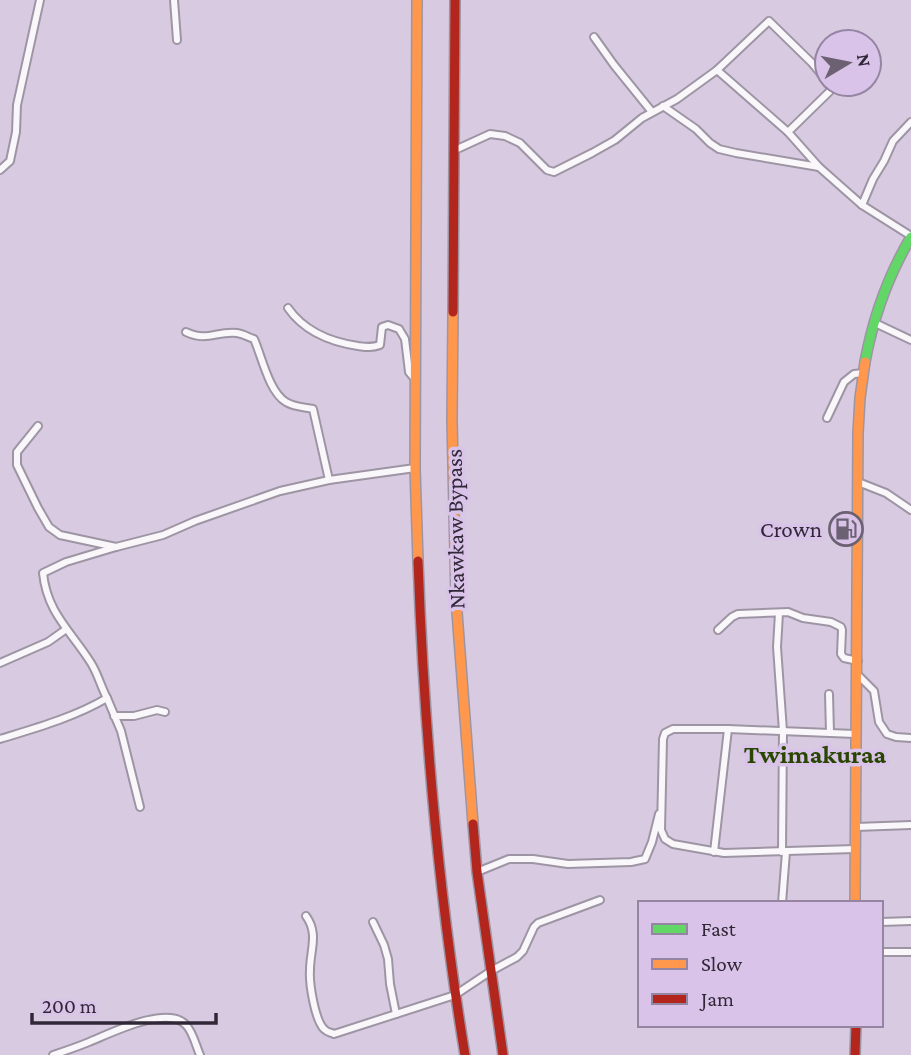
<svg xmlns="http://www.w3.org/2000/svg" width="911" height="1055" viewBox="0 0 911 1055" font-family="'Crimson Pro',serif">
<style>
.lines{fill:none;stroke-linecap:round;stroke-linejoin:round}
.street-casing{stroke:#9e95a4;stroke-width:10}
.fast-casing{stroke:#9e95a4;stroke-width:12}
.slow-casing{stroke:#9e95a4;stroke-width:12}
.jam-casing{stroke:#9e95a4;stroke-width:12}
.street{stroke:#f9f7fa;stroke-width:6}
.fast{stroke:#63d668;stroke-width:9}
.slow{stroke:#ff974d;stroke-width:9}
.jam{stroke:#b3261e;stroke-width:9}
.labels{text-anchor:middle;stroke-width:7;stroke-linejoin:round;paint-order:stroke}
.street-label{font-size:23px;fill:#312837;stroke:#d9c3e9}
.poi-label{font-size:23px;fill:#312837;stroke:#d9c3e9;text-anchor:end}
.quarter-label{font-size:26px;font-weight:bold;fill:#294600;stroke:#d9c3e9}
</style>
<rect width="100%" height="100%" fill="#d8cbe1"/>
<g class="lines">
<g class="street-casing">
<g id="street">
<path d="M174,0L177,40"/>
<path d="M594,37L614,65L652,112"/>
<path d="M717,70L769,21L812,63L827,81"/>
<path d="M663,106L696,129L710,143L719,149L736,153L819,167"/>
<path d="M788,132L830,91V84"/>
<path d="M455,150L490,134L505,136L520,143L547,170L554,172L592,153L615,140L642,118L677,99L717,70L788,132L819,167L862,205L911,236"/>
<path d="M0,170L10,161L16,132L17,105L40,0"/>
<path d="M862,205L873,179L884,161L893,141L911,122"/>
<path d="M288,308C304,331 331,342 358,346C366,347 372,348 380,345L382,327L388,325L399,329L405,339L409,372L414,378"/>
<path d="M875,323L911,340"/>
<path d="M186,332C208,342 215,331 237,333C243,334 248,337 254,339C262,357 269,392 286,402C294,407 304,407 313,409L329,480"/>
<path d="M827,418L844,382L854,374L864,373"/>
<path d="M38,426L17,452V465L38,508L49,527L60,535L116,547"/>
<path d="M858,482L886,493L911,510"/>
<path d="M779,613L777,647L783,731L782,852"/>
<path d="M718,630L732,617L738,614L788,612L803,618L831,622L841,627L842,630L841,654L844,658L858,661"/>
<path d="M0,663L48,642L65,630"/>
<path d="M858,675L874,691L879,722L887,734L896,737L911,738"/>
<path d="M829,694L830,733"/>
<path d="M107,698L121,731L140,807"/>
<path d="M114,716H134L157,710L165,712"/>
<path d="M855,734L728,729H673L665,733L663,739L661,830L665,839L673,844L724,853L855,849"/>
<path d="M0,739C36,728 75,717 107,698C101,687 98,674 91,663C71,631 47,613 43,573L66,562L116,547L163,535L195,521L280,491L329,480L415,468"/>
<path d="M856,827L911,825"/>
<path d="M714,852L728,729"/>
<path d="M477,872L509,859H533L568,864L631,862L645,859L652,842L659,814"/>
<path d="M782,903L786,852"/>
<path d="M306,916C319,934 310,950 310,970C309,984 315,1020 324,1029C328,1033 330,1032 334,1034L455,995L491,971L517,957L523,951L534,927L538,923L600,900"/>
<path d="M373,922L384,945L388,959L390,984L396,1014"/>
<path d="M881,922L911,921"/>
<path d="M881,952H911"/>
<path d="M53,1055C65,1051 77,1047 89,1042C109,1034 168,1004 186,1025C193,1032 196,1046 200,1055"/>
</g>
</g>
<g class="fast-casing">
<path id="fast" d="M865,362C873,318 888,276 911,237"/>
</g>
<g class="slow-casing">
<g id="slow">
<path d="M417,0L415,468L418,561"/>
<path d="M453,312L452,420L456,599L473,824"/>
<path d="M855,903L858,433L860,398L865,362"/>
</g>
</g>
<g class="jam-casing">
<g id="jam">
<path d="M453,312L455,0"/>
<path d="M418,561C424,726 438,892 465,1055"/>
<path d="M473,824L477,872L503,1055"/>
<path d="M855,1055L856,1025"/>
</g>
</g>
<use href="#street" class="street"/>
<use href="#fast" class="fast"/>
<use href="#slow" class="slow"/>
<use href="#jam" class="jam"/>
</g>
<defs>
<g id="fuel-ring" transform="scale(1.75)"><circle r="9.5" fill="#d9c3e9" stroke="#6b6172" stroke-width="1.5"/><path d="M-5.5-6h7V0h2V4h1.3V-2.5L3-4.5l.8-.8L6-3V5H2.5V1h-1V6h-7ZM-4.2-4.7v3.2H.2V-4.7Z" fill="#6b6172"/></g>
</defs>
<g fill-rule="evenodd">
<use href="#fuel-ring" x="846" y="529"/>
</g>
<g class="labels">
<g class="street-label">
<text transform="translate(455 529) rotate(-91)" y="8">Nkawkaw Bypass</text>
</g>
<g class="poi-label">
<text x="822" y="537">Crown</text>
</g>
<g class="quarter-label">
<text x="815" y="763">Twimakuraa</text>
</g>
</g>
<rect x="638" y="901" width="245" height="126" fill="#d9c3e9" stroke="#9685a2" stroke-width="2"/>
<rect x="652" y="924" width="35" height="10" fill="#63d668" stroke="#9685a2" stroke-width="2"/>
<text x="701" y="936" font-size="21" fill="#312837">Fast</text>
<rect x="652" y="959" width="35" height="10" fill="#ff974d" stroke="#9685a2" stroke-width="2"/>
<text x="701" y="971" font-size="21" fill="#312837">Slow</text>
<rect x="652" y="994" width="35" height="10" fill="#b3261e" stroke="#9685a2" stroke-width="2"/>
<text x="701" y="1006" font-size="21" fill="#312837">Jam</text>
<g transform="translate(848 63) rotate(80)"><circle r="33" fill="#d9c3e9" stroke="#9685a2" stroke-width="2"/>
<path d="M0-5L12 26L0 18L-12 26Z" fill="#6b6172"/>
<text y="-10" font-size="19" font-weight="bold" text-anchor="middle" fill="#312837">N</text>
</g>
<path d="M32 1013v10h184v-10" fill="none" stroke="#312837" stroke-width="3.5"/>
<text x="42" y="1013" font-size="21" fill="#312837" stroke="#d9c3e9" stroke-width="5" paint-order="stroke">200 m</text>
</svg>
